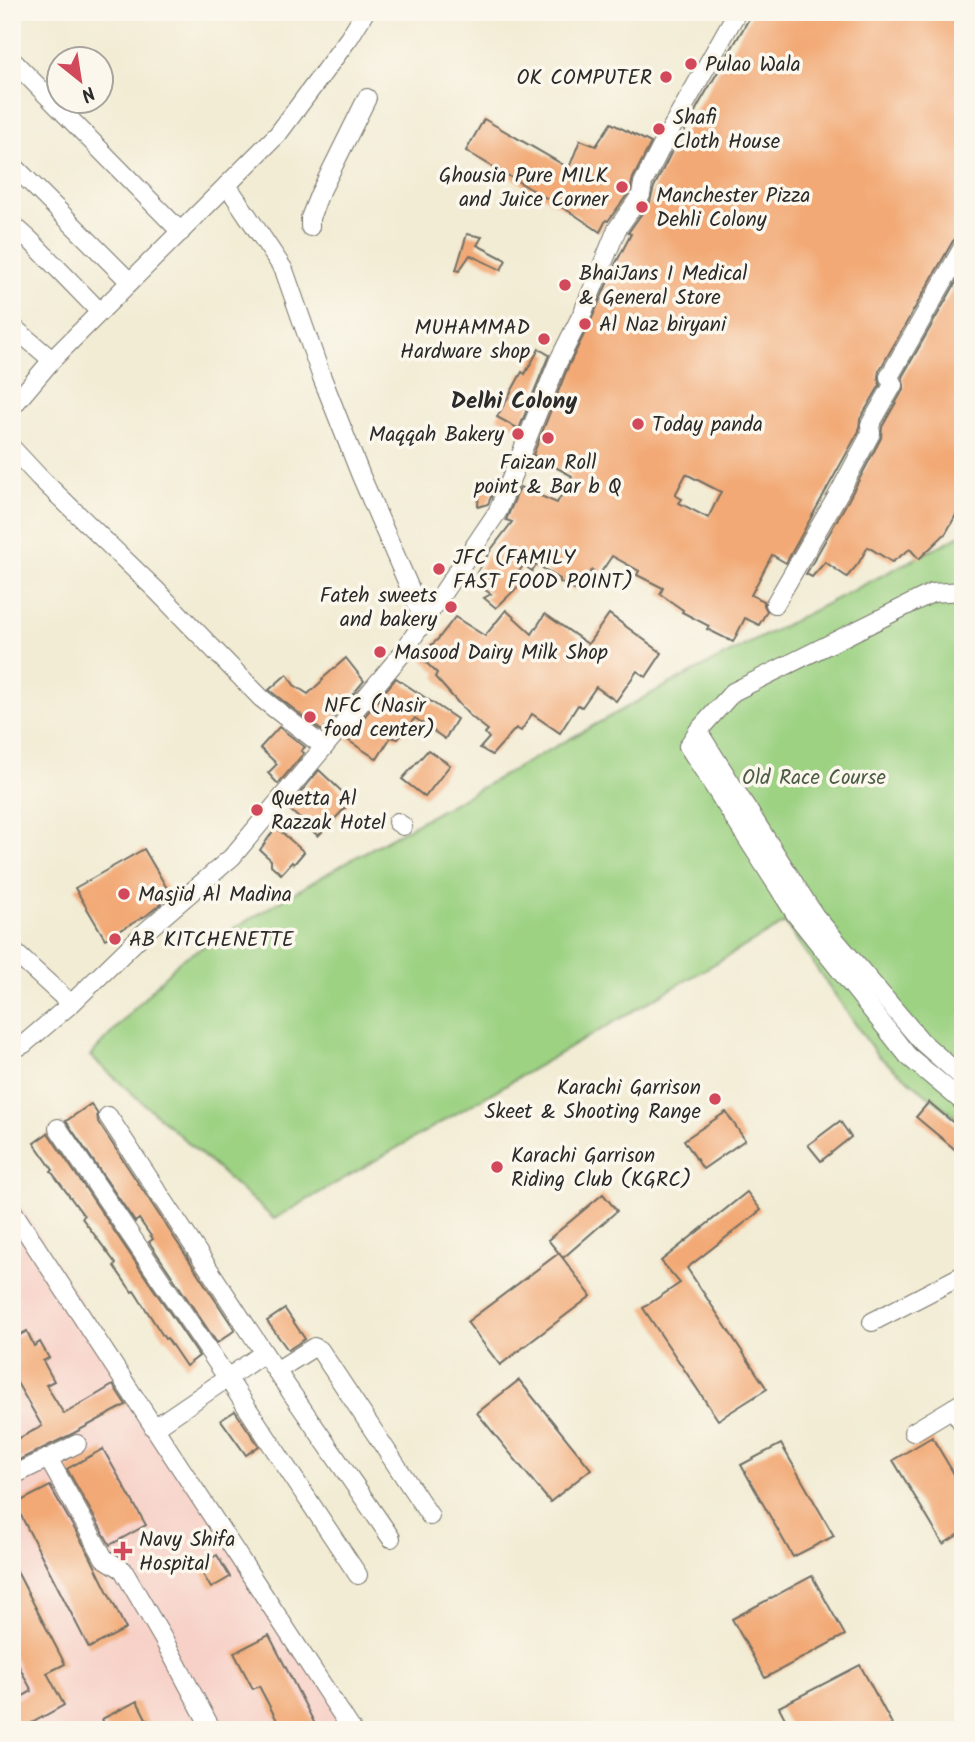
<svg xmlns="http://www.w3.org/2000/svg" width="975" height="1742" viewBox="0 0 975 1742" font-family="Kalam,sans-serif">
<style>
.built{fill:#f7d1c8}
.green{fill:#9dd283;stroke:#647e57;stroke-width:2}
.building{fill:#f2a975;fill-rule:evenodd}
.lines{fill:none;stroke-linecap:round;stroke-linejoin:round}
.minor-casing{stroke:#716f66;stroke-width:20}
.minor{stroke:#fff;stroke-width:18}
.poi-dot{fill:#d1495b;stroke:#fbf7ec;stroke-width:2.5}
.labels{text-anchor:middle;stroke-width:7;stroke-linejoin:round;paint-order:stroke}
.poi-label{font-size:21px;fill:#2b2b2b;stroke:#fbf7ec;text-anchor:start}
.park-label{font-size:21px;fill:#4d5d45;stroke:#fbf7ec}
.neighbourhood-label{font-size:23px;font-weight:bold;fill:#2b2b2b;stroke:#fbf7ec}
</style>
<rect width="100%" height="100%" fill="#fbf7ec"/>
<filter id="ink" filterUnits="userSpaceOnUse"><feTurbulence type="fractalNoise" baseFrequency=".0143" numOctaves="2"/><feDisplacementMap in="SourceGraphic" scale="14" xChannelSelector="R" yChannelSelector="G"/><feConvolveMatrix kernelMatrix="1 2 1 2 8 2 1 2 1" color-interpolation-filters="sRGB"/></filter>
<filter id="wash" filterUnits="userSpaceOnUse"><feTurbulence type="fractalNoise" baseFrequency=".00686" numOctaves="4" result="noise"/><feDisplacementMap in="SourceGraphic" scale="28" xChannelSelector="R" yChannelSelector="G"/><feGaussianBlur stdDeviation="1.57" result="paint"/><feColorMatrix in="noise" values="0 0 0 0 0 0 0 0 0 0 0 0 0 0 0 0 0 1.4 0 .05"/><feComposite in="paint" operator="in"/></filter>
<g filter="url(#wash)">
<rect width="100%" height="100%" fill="#f2ecd4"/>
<path class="built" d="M12,1192L141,1397L352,1730H12V1468L131,1403L12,1467Z"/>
<path class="green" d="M963,534V1123L877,1055L785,923L274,1219L90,1056L179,961L345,863L656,691Z"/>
<g id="blocks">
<g class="building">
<path d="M753,12H963V236L957,238L953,241L879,371L878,377L880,385L860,419L859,431L786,563L772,555L751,595L764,601V605L767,611L759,625L745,618L733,642L707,629L709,626L682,612L683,610L660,594L663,588L637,575L639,571L612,556L599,575L592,570L574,590L560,582V579L536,564L532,571L524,565L508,585L521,577L524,581L496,608L484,598L491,594L472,581L490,551L512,522L506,520L520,487L557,503L572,476L533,455L568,367L593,316L616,263L631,234L628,233L650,202L654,187L671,153L675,148H676L699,104ZM686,474L721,492L708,518L679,503L682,499L675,495Z"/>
<path d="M484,119L569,168L580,140L596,146L611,123L651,143L633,178L630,191L608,221L606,220L600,232L575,215L466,151Z"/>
<path d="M467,234L482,237L477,245L506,260L501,270L470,255L459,271L456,270Z"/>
<path d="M963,270V516L957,513L946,533L919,559L910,549L892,562L868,547L858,564L847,577L825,562L812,577L806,574L849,499L881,438L882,427L903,390L904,385L902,377Z"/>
<path d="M539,349L549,355L519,429L497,417L522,372L525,374Z"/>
<path d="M499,479L488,504L478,507L479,485Z"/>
<path d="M506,610L532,634L545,614L588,644L609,614L662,653L646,677L637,671L616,701L596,687L582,707L578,705L560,733L532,714L521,731L516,728L492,755L480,748L489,738L485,733L488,730L469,715L435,677L437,673L419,656L438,639L455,617L485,636Z"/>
<path d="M346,658L364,681L322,731L269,690L287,674L294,685L308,694L323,680L322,679Z"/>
<path d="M396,678L457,719L445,739L415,718L398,739L391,737L377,759L346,739Z"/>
<path d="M279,727L305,747L301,751L304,753L278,784L268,773L277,764L260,748Z"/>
<path d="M428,750L450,765L425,797L402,779Z"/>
<path d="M319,770L352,801L318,836L288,808Z"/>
<path d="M276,827L304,852L294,864L292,862L281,874L271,865V860L260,850Z"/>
<path d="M144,849L171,895L147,915L105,939L75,888Z"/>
<path d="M929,1102L963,1131V1156L916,1117Z"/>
<path d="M91,1104L97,1113L98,1122L235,1330L217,1343L149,1242L153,1239L139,1219L135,1222L66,1121Z"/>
<path d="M726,1112L745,1140L703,1169L684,1140Z"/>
<path d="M840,1121L851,1137L821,1161L808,1145Z"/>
<path d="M48,1133L199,1356L186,1366L167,1338L165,1339L134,1291L132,1292L114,1266L116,1264L82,1218L84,1216L51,1171L53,1170L34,1143Z"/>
<path d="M747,1192L761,1210L687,1268L767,1389L718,1420L643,1308L680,1283L661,1261Z"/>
<path d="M603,1194L617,1211L563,1258L548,1240Z"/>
<path d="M559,1253L591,1296L500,1365L467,1322Z"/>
<path d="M285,1309L305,1339L288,1350L267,1321Z"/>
<path d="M27,1331L34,1346L40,1342L49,1358L43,1361L54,1381L46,1385L64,1414L113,1385L126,1405L74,1433L17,1461L12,1451V1442L42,1426L16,1381L12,1383V1339Z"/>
<path d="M519,1380L591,1469L550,1502L477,1413Z"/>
<path d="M235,1411L259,1446L246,1455L221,1420Z"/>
<path d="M932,1437L963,1489V1532L943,1544L893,1460Z"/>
<path d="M781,1444L834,1536L793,1557L741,1465Z"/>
<path d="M103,1449L146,1525L110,1545L67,1469Z"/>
<path d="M50,1486L90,1556L126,1629L89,1648L15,1504Z"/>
<path d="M217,1555L230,1577L211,1588L198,1566Z"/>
<path d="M12,1562L65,1664L47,1673L64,1705L19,1730H12V1702L32,1691L12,1653Z"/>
<path d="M812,1576L845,1635L765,1678L732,1619Z"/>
<path d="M269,1635L318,1730H282L259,1686L253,1689L234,1653Z"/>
<path d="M860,1665L892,1724L882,1730H791L779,1707Z"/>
<path d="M137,1701L152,1730H107L102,1719Z"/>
</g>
</g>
</g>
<g filter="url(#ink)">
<use href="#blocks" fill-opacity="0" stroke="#716f66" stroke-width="2"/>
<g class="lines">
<g class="minor-casing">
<g id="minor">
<path d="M12,60L181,232"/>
<path d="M12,164L130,282"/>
<path d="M227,185L284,270L321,375L361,476L424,621"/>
<path d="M12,224L30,240L100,312"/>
<path d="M310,227V218L319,195L367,98"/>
<path d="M12,326L52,360"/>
<path d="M12,407L52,360L278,134L349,38L365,12"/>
<path d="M12,448L39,477L156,590L261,698L324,747"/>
<path d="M963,591L932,593L733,692L698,731L688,746L796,915L908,1056L963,1102"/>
<path d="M775,604L839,493L871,433L870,425L893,385L889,377L963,247"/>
<path d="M698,731L815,916L922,1042L963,1078"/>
<path d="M397,822L403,826"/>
<path d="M12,950L71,1004"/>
<path d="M12,1050L24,1044L71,1004L145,932L232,857L401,655L498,511L558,362L583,312L617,229L641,195L643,183L666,138L737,12"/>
<path d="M108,1116L264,1353L391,1538"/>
<path d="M58,1128L228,1379L358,1575"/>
<path d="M12,1210L352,1730"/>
<path d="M872,1322L963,1275"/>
<path d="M276,1371L314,1347L320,1350L430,1516"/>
<path d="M953,1408L963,1425"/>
<path d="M154,1428L264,1353"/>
<path d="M913,1432L963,1402"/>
<path d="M48,1458L104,1558L123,1570L165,1642L212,1730"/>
<path d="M12,1476L77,1444"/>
</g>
</g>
<use href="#minor" class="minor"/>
</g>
</g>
<g class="poi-dot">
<circle cx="691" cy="64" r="7"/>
<circle cx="666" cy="77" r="7"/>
<circle cx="659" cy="129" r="7"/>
<circle cx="622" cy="187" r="7"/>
<circle cx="642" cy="207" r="7"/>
<circle cx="565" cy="285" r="7"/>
<circle cx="585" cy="324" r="7"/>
<circle cx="544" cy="339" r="7"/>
<circle cx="638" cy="424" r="7"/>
<circle cx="518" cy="434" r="7"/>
<circle cx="548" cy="438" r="7"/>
<circle cx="439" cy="569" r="7"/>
<circle cx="451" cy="607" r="7"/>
<circle cx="380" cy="652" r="7"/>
<circle cx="310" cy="717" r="7"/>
<circle cx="257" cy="810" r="7"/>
<circle cx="124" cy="894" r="7"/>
<circle cx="115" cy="939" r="7"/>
<circle cx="715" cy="1099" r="7"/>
<circle cx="497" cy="1167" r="7"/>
<path d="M119.5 1540.5h7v7h7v7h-7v7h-7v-7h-7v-7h7z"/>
</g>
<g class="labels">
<g class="poi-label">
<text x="705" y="71">Pulao Wala</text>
<text x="652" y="84" text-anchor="end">OK COMPUTER</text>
<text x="673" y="124">Shafi<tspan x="673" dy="24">Cloth House</tspan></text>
<text x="608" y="182" text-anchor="end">Ghousia Pure MILK<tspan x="608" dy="24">and Juice Corner</tspan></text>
<text x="656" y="202">Manchester Pizza<tspan x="656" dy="24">Dehli Colony</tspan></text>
<text x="579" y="280">BhaiJans I Medical<tspan x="579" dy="24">&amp; General Store</tspan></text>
<text x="599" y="331">Al Naz biryani</text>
<text x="530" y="334" text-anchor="end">MUHAMMAD<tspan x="530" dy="24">Hardware shop</tspan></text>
<text x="652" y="431">Today panda</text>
<text x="504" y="441" text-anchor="end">Maqqah Bakery</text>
<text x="548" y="469" text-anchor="middle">Faizan Roll<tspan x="548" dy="24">point &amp; Bar b Q</tspan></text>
<text x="453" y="564">JFC (FAMILY<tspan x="453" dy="24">FAST FOOD POINT)</tspan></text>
<text x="437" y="602" text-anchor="end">Fateh sweets<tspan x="437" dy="24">and bakery</tspan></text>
<text x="394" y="659">Masood Dairy Milk Shop</text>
<text x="324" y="712">NFC (Nasir<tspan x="324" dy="24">food center)</tspan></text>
<text x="271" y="805">Quetta Al<tspan x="271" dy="24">Razzak Hotel</tspan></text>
<text x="138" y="901">Masjid Al Madina</text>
<text x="129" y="946">AB KITCHENETTE</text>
<text x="701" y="1094" text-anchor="end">Karachi Garrison<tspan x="701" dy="24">Skeet &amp; Shooting Range</tspan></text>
<text x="511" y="1162">Karachi Garrison<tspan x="511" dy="24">Riding Club (KGRC)</tspan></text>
<text x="139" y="1546">Navy Shifa<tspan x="139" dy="24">Hospital</tspan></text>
</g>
<g class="park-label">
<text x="814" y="784">Old Race Course</text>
</g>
<g class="neighbourhood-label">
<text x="514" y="408">Delhi Colony</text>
</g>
</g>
<rect width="975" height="1742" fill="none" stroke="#fbf7ec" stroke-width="42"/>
<g transform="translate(80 80) rotate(150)"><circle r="33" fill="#fbf7ec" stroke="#a8a59f" stroke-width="2"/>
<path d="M0-5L12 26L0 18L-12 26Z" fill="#d1495b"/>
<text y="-10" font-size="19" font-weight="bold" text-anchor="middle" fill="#2b2b2b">N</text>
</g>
</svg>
